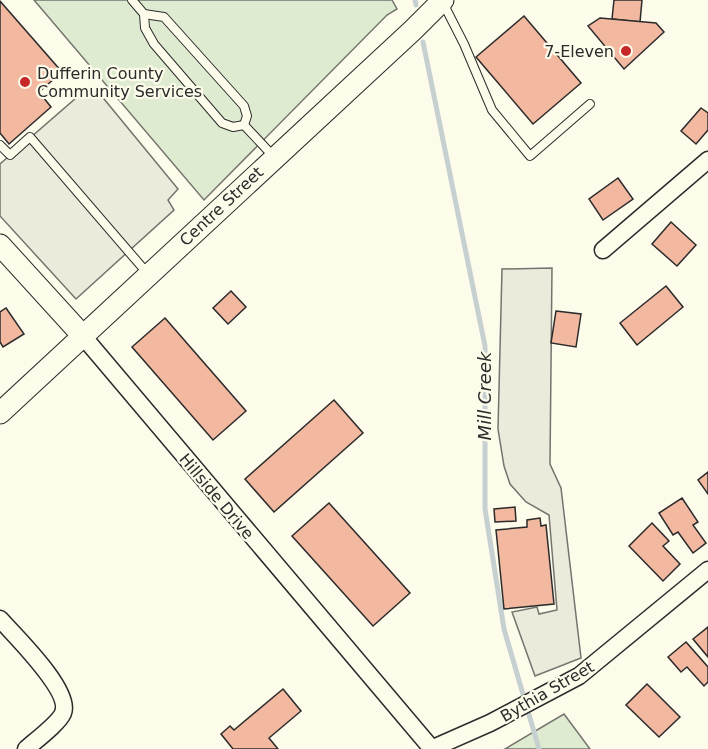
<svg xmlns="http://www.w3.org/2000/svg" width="708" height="749" viewBox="0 0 708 749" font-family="'DejaVu Sans',sans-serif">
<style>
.green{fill:#deebd1;stroke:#74746e;stroke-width:1.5}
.parking{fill:#eceadb;stroke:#74746e;stroke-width:1.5}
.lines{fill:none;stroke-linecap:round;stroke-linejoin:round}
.stream{stroke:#c7d0d0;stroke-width:5}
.building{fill:#f2b8a0;stroke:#2b2b2b;stroke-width:1.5}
.service-casing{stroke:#2b2b2b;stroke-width:10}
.minor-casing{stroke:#2b2b2b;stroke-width:19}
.tertiary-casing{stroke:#2b2b2b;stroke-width:23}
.service{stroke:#fdfbea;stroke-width:8}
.minor{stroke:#fdfbea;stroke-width:16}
.tertiary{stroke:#fdfbea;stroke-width:21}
.poi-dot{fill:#c62828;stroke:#fdfbea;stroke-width:2}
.labels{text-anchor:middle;stroke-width:4.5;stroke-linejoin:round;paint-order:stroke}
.poi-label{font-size:16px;fill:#2b2b2b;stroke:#fdfbea;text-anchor:end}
.street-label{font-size:16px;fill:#2b2b2b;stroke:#fdfbea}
.water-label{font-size:18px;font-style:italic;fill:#2b2b2b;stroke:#fdfbea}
</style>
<rect width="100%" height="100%" fill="#fdfbea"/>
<g class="green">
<path d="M34,0H392L397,9L387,15L204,200Z"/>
<path d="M564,714L590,749H505Z"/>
</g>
<g class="parking">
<path d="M95,88L178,189L168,200L174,210L76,299L0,216V164L83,92Z"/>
<path d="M552,268L550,464L561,488L581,658L535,676L512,612L537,607L539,614L557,610L549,515L526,502L510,484L504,466L498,429L502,269Z"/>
</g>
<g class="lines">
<g class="stream">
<path d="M415,0L416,5"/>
<path d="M423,42L485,346V509L504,629L539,749"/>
</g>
</g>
<g class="building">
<path d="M614,0H642L640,22L612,19Z"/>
<path d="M0,1L62,72L39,92L51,107L9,144L0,133Z"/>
<path d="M524,16L581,83L533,124L476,57Z"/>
<path d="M600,18L656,23L664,32L624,69L588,26Z"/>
<path d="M701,108L708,113V130L696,144L681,131Z"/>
<path d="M618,178L633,199L603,220L589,199Z"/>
<path d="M671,222L696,245L677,266L652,244Z"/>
<path d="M666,286L683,307L637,345L620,323Z"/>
<path d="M231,291L246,307L228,324L213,308Z"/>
<path d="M6,308L24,334L3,347L0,342V312Z"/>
<path d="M556,311L581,314L576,347L551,343Z"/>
<path d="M165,318L246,411L213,440L132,347Z"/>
<path d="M334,400L363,433L274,512L245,479Z"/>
<path d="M708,472V494L698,480Z"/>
<path d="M682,498L698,522L693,525L706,543L693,553L678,532L673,535L659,513Z"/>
<path d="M329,503L410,593L373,626L292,536Z"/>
<path d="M515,507L516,521L495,522L494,509Z"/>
<path d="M540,518L541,526L546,525L554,604L504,609L496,530L527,527V520Z"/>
<path d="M652,523L669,541L663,546L680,564L663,581L629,546Z"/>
<path d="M708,627V657L693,639Z"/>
<path d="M686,642L708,667V682L704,686L687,667L681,672L668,657Z"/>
<path d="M647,684L680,717L659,737L626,705Z"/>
<path d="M283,689L301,711L269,738L278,749H233L221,734L230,726L234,730Z"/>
</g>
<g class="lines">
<g class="service-casing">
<g id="service">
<path d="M132,0L144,14L145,28L154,44L222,123L233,127L244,125"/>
<path d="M442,1L464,44L492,110L530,156L590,104"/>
<path d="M144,14L164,17L244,106L247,116L244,125"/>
<path d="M244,125L274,157"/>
<path d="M0,145L10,155L30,137L148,274"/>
</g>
</g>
<g class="minor-casing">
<g id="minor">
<path d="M603,250L708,160"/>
<path d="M82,335L432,749"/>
<path d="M0,619C15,636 72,691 63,713C59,723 35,741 26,749"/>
<path d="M431,749L490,723L579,676L708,570"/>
</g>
</g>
<g class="tertiary-casing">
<g id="tertiary">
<path d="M0,245L82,335"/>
<path d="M0,413L413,30L443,0"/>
</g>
</g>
<use href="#service" class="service"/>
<use href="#minor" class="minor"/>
<use href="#tertiary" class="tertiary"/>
</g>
<g class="poi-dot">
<circle cx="626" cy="51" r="6"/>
<circle cx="25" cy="82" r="6"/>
</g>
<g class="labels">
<g class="poi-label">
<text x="614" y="57">7-Eleven</text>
<text x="37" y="79" text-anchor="start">Dufferin County<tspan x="37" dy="18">Community Services</tspan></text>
</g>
<g class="street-label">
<text transform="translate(221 206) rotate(-43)" y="6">Centre Street</text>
<text transform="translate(217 496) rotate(50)" y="6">Hillside Drive</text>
<text transform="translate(547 691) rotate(-30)" y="6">Bythia Street</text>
</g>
<g class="water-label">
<text transform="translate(485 396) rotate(-90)" y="6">Mill Creek</text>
</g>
</g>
</svg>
